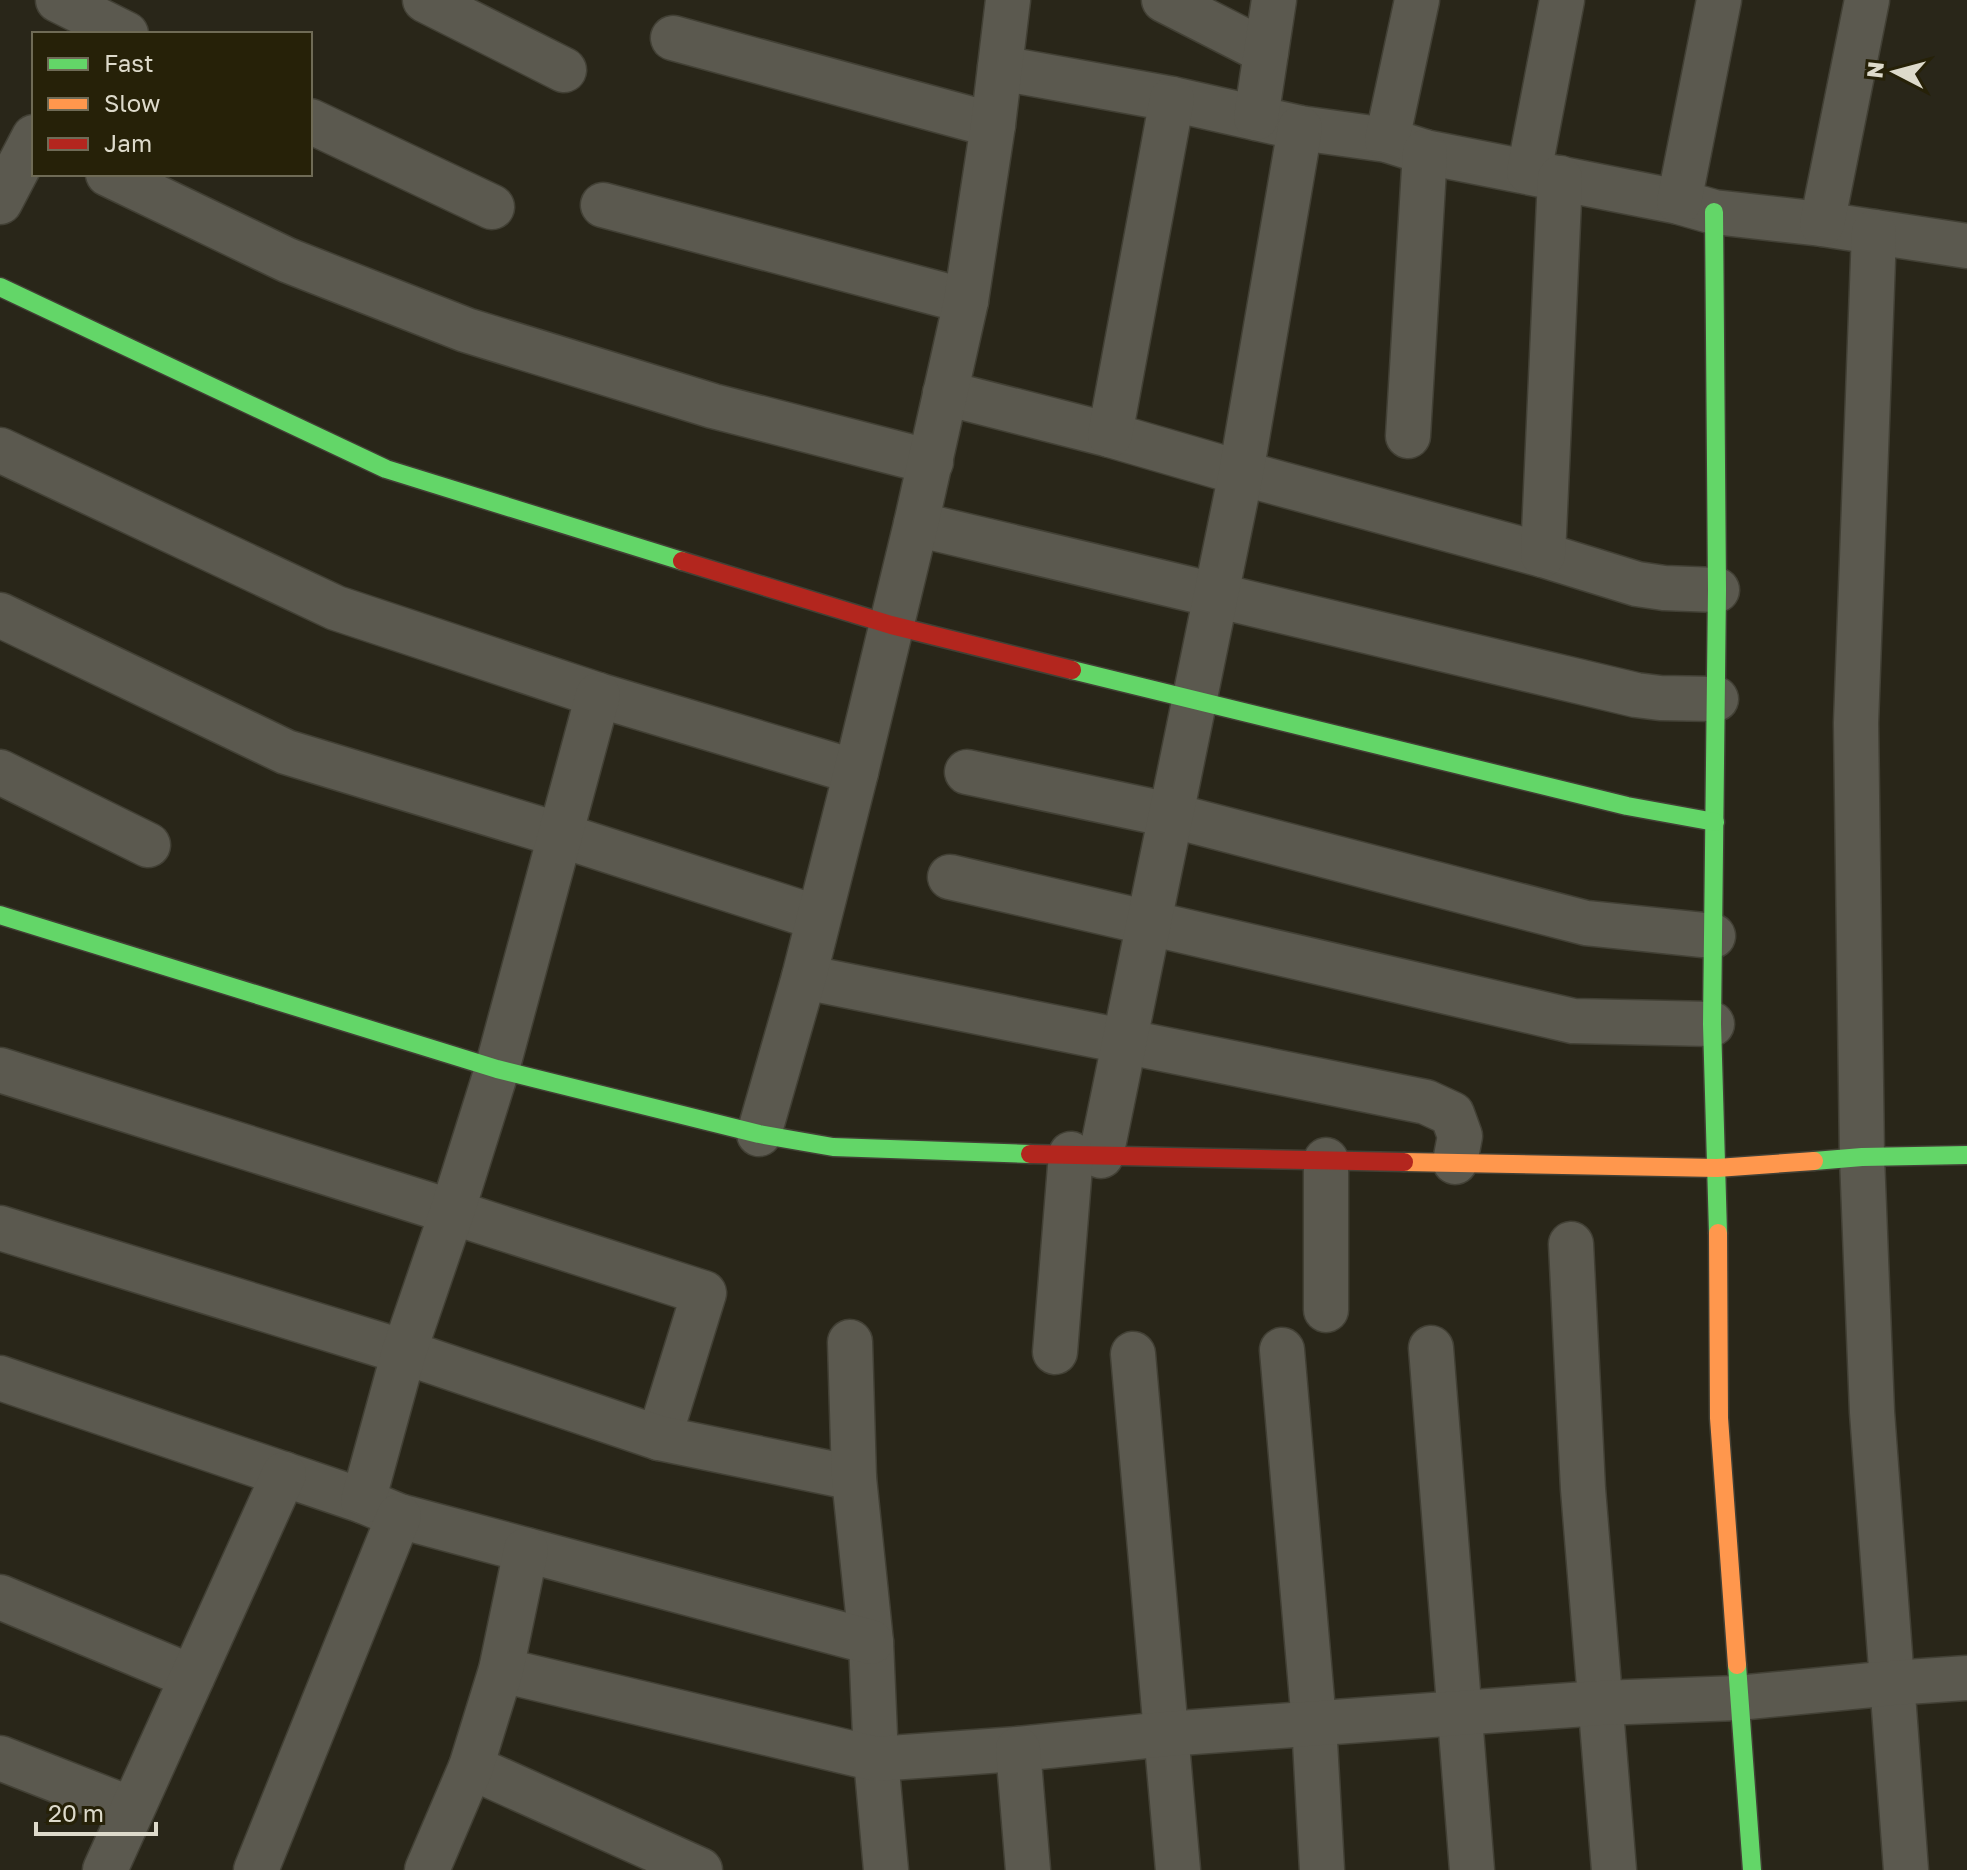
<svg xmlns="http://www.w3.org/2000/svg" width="1967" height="1870" viewBox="0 0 1967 1870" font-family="'Golos Text',sans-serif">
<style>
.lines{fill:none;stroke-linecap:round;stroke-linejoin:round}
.street-casing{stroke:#424035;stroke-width:47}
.fast-casing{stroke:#424035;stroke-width:21}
.slow-casing{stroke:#424035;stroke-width:21}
.jam-casing{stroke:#424035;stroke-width:21}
.street{stroke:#5b594f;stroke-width:44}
.fast{stroke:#63d668;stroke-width:18}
.slow{stroke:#ff974d;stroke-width:18}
.jam{stroke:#b3261e;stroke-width:18}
</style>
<rect width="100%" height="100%" fill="#292619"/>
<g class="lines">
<g class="street-casing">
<g id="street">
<path d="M58,0L126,34"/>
<path d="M425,0L564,70"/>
<path d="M1164,0L1266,52"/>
<path d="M673,38L993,125"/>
<path d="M1000,68L1172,99L1300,128L1387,140L1425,152L1679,202L1714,212L1822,224L1967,246"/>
<path d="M1256,118L1274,0"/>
<path d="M310,121L492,207"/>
<path d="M1387,140L1417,0"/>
<path d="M1529,172L1562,0"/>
<path d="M108,174L287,260L466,330L713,406L931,462"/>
<path d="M0,202L34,137"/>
<path d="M1679,202L1719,0"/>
<path d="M603,205L966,301"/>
<path d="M1822,224L1867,0"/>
<path d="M1874,232L1856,723L1862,1157L1872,1412L1906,1870"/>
<path d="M945,393L1110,435L1241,473L1543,555L1637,584L1664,588L1717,590"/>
<path d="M1110,435L1172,99"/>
<path d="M1408,436L1425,152"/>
<path d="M0,450L336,608L598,695L856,772"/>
<path d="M916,524L1636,695L1660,698L1716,699"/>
<path d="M1543,555L1560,178"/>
<path d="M0,615L286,752L560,835L818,918"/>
<path d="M0,772L148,845"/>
<path d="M967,772L1170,815L1586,923L1713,936"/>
<path d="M950,877L1573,1021L1712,1024"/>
<path d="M804,977L1426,1102L1452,1114L1460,1136L1455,1162"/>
<path d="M0,1070L452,1212L704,1293L659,1438"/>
<path d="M759,1134L804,977L856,772L916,524L966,301L993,125L1008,0"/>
<path d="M1101,1156L1241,473L1300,128"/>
<path d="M1326,1160V1310"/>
<path d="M0,1228L404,1352L659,1438L854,1478"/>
<path d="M1571,1244L1583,1489L1614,1870"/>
<path d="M850,1342L854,1478L871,1642L876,1759L886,1870"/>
<path d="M1431,1348L1472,1870"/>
<path d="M1282,1350L1314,1723L1322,1870"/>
<path d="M1055,1352L1071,1154"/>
<path d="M1133,1354L1178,1870"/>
<path d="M0,1378L363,1501L399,1516L871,1642"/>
<path d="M363,1501L404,1352L452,1212L497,1069L598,695"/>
<path d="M0,1597L192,1677"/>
<path d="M501,1670L876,1759L1018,1749L1166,1734L1600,1703L1738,1698L1892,1683L1967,1678"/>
<path d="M1018,1749L1028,1870"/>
<path d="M0,1758L131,1809"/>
<path d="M471,1767L700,1870"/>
<path d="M105,1870L284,1474"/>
<path d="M256,1870L399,1516"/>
<path d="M427,1870L471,1767L501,1670L526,1550"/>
</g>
</g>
<g class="fast-casing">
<g id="fast">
<path d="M1714,212L1717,590L1712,1024L1718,1233"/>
<path d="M0,287L386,469L682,561"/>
<path d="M1072,670L1627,806L1715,822"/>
<path d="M0,915L497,1069L759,1134L833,1147L1030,1154"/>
<path d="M1814,1161L1862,1157L1967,1155"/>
<path d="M1737,1665L1752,1870"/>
</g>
</g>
<g class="slow-casing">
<g id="slow">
<path d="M1404,1162L1717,1168L1814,1161"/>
<path d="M1718,1233L1719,1418L1737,1665"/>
</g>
</g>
<g class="jam-casing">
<g id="jam">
<path d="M682,561L891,625L1072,670"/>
<path d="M1030,1154L1404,1162"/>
</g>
</g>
<use href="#street" class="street"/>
<use href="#fast" class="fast"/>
<use href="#slow" class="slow"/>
<use href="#jam" class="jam"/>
</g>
<rect x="32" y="32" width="280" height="144" fill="#262108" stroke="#6f6b56" stroke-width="2"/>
<rect x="48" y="58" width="40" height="12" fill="#63d668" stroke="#6f6b56" stroke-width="2"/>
<text x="104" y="72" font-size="24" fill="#dddacb">Fast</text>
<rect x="48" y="98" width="40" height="12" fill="#ff974d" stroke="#6f6b56" stroke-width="2"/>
<text x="104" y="112" font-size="24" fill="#dddacb">Slow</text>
<rect x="48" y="138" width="40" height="12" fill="#b3261e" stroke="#6f6b56" stroke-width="2"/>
<text x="104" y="152" font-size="24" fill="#dddacb">Jam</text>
<g transform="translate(1895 72) rotate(276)" stroke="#262108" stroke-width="6" paint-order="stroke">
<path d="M0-6L14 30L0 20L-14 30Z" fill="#dddacb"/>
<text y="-12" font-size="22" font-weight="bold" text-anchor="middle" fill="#dddacb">N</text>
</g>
<path d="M36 1822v12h120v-12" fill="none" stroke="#dddacb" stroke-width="4"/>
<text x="48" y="1822" font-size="24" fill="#dddacb" stroke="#262108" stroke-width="6" paint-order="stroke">20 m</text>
</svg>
